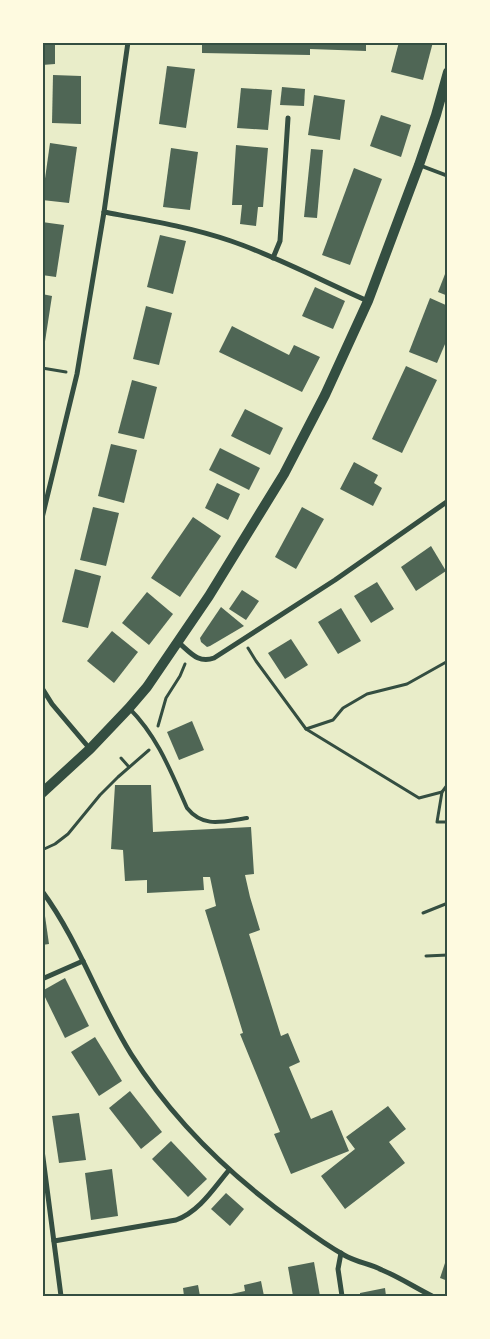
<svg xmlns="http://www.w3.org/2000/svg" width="490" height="1339" viewBox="0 0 490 1339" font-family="'Sofia Sans Condensed',sans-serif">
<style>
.building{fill:#4f6655}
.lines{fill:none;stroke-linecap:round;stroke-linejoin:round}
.path{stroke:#344e41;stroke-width:3}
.service{stroke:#344e41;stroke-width:4}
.minor{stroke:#344e41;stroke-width:5}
.secondary{stroke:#344e41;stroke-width:10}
.neatline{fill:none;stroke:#344e41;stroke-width:2}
</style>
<rect width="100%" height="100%" fill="#e9edc9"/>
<g class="building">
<path d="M42,42H55V64L42,65Z"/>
<path d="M202,42H366V51L310,49V55L202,53Z"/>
<path d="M399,42H433L423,80L391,72Z"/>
<path d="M167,66L195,69L186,128L159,124Z"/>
<path d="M53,75L81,76V124L52,123Z"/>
<path d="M282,87L305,89L304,106L280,105Z"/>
<path d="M241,88L272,90L268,130L237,128Z"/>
<path d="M314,95L345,100L340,140L308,135Z"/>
<path d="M381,115L411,125L401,157L370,146Z"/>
<path d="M50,143L77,147L69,203L42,200Z"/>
<path d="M236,145L268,148L263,207H258L256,226L240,224L242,205H232Z"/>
<path d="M171,148L198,152L190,210L163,207Z"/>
<path d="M311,149L323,150L317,218L304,217Z"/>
<path d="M354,168L382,179L350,265L322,255Z"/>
<path d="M42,222L64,225L56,277L42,275Z"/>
<path d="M160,235L186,241L173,294L147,287Z"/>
<path d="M447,269H448V296L438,292Z"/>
<path d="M315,287L345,301L333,329L302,316Z"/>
<path d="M42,294L52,296L44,348H42Z"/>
<path d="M430,298L448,306V337L437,363L409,352Z"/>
<path d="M146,306L172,313L159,365L133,359Z"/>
<path d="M232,326L289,355L294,345L320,357L302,392L219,352Z"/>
<path d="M406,366L437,380L402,453L372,439Z"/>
<path d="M132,380L157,387L144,439L118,433Z"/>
<path d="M245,409L283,428L270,455L231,436Z"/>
<path d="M111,444L137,450L124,503L98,496Z"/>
<path d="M220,448L260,468L249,490L209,470Z"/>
<path d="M354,462L378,475L374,483L382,488L373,506L340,489Z"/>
<path d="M217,483L240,494L228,520L205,508Z"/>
<path d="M93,507L119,513L106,566L80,560Z"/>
<path d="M302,507L324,519L296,569L275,557Z"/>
<path d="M193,517L221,536L180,597L151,578Z"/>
<path d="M431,546L446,571L416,591L401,567Z"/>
<path d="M75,569L101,576L88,628L62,622Z"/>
<path d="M377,582L394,609L371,623L354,596Z"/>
<path d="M242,590L259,601L246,620L229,609Z"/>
<path d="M147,592L173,614L149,645L122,623Z"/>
<path d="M221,607L244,626L210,646L207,647L201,642L200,638Z"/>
<path d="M341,608L361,641L338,654L318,622Z"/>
<path d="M112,631L138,652L114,683L87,661Z"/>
<path d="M291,639L308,665L285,679L268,653Z"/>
<path d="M192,721L204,750L179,760L167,732Z"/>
<path d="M115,785H151L153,832L251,827L254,874L245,875L250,897L260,930L249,934L281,1036L288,1033L300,1062L289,1067L311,1119L332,1110L349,1151L291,1174L274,1134L280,1132L240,1034L243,1033L205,910L216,906L210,877H203L204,890L147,893V880L125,881L123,850L111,849Z"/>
<path d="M45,916L49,944L42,945V917Z"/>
<path d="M65,978L89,1026L65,1038L42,991Z"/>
<path d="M95,1037L122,1081L99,1096L71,1052Z"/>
<path d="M130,1091L162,1132L141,1149L109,1108Z"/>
<path d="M388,1106L406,1129L389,1142L405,1163L345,1209L321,1176L355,1149L346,1137Z"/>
<path d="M79,1113L86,1160L59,1163L52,1116Z"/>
<path d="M171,1141L207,1179L188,1197L152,1159Z"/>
<path d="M112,1169L118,1216L91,1220L85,1173Z"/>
<path d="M226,1193L244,1209L230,1226L211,1209Z"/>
<path d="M447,1257H448V1281L440,1278Z"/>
<path d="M314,1262L320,1296H293L288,1267Z"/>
<path d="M261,1281L264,1296H222L245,1291L244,1285Z"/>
<path d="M198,1285L200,1296H184L183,1288Z"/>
<path d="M385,1288L386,1296H360V1293Z"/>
</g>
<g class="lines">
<g class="path">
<path d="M42,368L66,372"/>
<path d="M248,648L256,661L306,729L333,720L343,708L367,694L407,684L448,661"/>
<path d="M158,726L166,698L180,676L185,664"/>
<path d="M306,729L419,798L442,792"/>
<path d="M121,758L129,767"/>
<path d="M448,784L442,792L437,822H448"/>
<path d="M42,850L55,844L68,834L100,795L118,777L149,750"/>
<path d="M423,913L448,903"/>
<path d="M426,956L448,955"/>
</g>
<g class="service">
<path d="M419,165L448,176"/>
<path d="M129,708C158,737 171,772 187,808C204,829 224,821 247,818"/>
</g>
<g class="minor">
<path d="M104,212C147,220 190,227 231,241C278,257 322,281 368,301"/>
<path d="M273,258L280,241L288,118"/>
<path d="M42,518L77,374L104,212L128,42"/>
<path d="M178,642C190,652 198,664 214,658L335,580L448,501"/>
<path d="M42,688L52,704L90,749"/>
<path d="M42,891C79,941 98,1001 131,1054C174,1122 234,1179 299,1225C314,1236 328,1246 344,1255C356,1262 370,1264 382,1270C399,1277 416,1288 432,1296"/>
<path d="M42,979L83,961"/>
<path d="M42,1150L61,1296"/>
<path d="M54,1241L176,1220C199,1212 214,1188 229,1170"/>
<path d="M341,1253L338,1269L342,1296"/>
</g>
<path class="secondary" d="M42,793L90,749L129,708L147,687L209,596L284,474L325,395L368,301L419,165L436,115L448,72"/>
</g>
<rect width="490" height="1339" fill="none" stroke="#fefae0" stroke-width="88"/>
<rect x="44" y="44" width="402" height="1251" class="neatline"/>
</svg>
